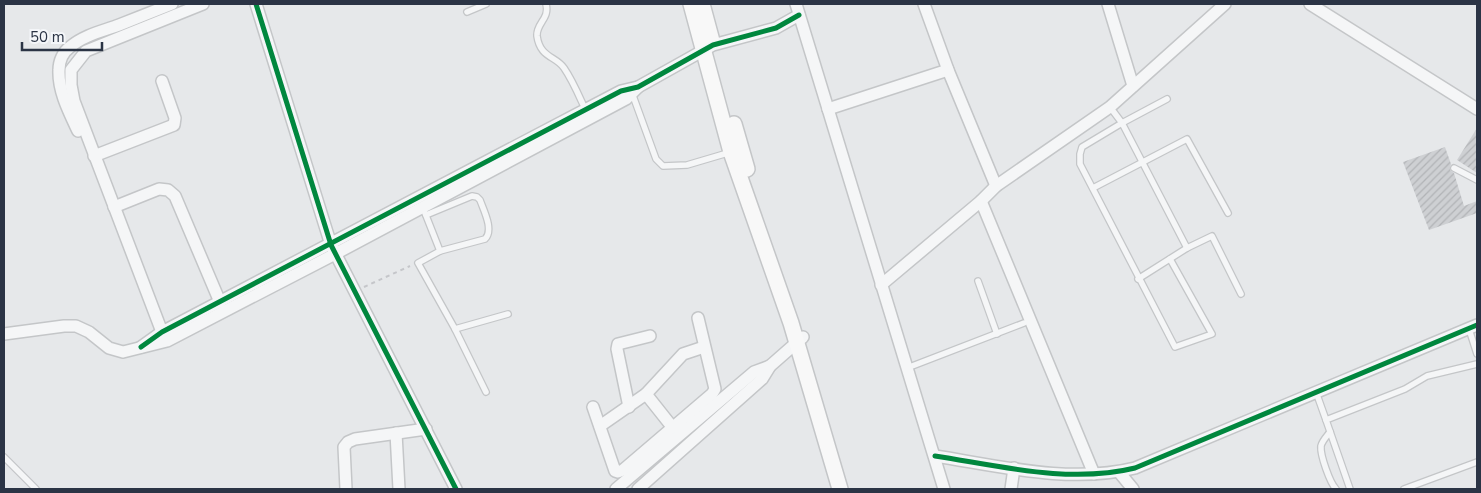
<svg xmlns="http://www.w3.org/2000/svg" width="1481" height="493" viewBox="0 0 1481 493" font-family="'Nunito Sans',sans-serif">
<style>
.building{fill:url(#building-hatch)}
.lines{fill:none;stroke-linecap:round;stroke-linejoin:round}
.lane-casing{stroke:#c4c6c8;stroke-width:8}
.street-casing{stroke:#c4c6c8;stroke-width:14}
.secondary-casing{stroke:#c4c6c8;stroke-width:18}
.path{stroke:#c5c6ca;stroke-width:2;stroke-dasharray:4 4;stroke-linecap:butt}
.lane{stroke:#f5f6f7;stroke-width:5.5}
.street{stroke:#f5f6f7;stroke-width:11}
.secondary{stroke:#f8f8f8;stroke-width:15}
.cycleway-casing{stroke:#f4f6f9;stroke-width:8}
.cycleway{stroke:#00873e;stroke-width:5}
</style>
<defs>
<pattern id="building-hatch" width="6" height="6" patternUnits="userSpaceOnUse" patternTransform="scale(1.25)"><rect width="6" height="6" fill="#ced0d3"/><path d="M-1 1l2-2M0 6l6-6M5 7l2-2" fill="none" stroke="#b1b3b6"/></pattern>
</defs>
<rect width="100%" height="100%" fill="#e6e8ea"/>
<g class="building">
<path d="M1477,128V173L1457,160Z"/>
<path d="M1445,147L1451,164L1450,170L1454,173L1464,206L1477,201V213L1429,230L1403,162Z"/>
</g>
<g class="lines">
<g class="lane-casing">
<g id="lane">
<path d="M546,4C550,19 536,23 537,36C540,58 556,56 564,68C573,81 579,96 586,111"/>
<path d="M467,12L486,4"/>
<path d="M632,93L656,159L663,166L687,165L731,152"/>
<path d="M1167,99L1122,123L1082,147L1080,154V164L1175,347L1212,334L1170,259"/>
<path d="M1110,107L1122,123L1187,248"/>
<path d="M1454,168L1477,180"/>
<path d="M1093,188L1187,139L1228,213"/>
<path d="M425,213L440,251"/>
<path d="M426,215L472,196L477,197L480,200C484,211 494,230 485,239L440,251L418,263L455,329L486,392"/>
<path d="M1138,279L1187,248L1212,236L1241,294"/>
<path d="M978,281L997,334"/>
<path d="M455,329L508,314"/>
<path d="M1469,329L1477,354"/>
<path d="M907,368L1024,323"/>
<path d="M1316,392L1326,420"/>
<path d="M1330,432C1327,436 1322,441 1321,446C1320,455 1330,483 1336,489"/>
<path d="M4,457L36,489"/>
<path d="M1350,489L1326,420L1405,389L1427,376L1477,364"/>
<path d="M1404,489L1477,462"/>
</g>
</g>
<g class="street-casing">
<g id="street">
<path d="M256,4L331,245L456,489"/>
<path d="M796,4L944,489"/>
<path d="M924,4L948,70L996,186"/>
<path d="M1108,4L1133,86"/>
<path d="M1310,4L1477,109"/>
<path d="M828,109L948,70"/>
<path d="M78,131C69,112 58,91 59,70C59,61 63,52 70,47C84,35 103,31 119,25C137,18 154,11 172,4"/>
<path d="M94,156L174,125L175,118L162,81"/>
<path d="M981,201L1094,474"/>
<path d="M114,207L159,189L168,190L175,196L220,302"/>
<path d="M881,285L981,201L996,186L1110,107L1225,4"/>
<path d="M162,332L74,101L71,85V70L86,51L203,4"/>
<path d="M4,334L64,326H76L89,332L109,348L123,352L167,341L335,254L626,99L638,87"/>
<path d="M141,347L162,332L621,91L638,87L713,45L776,28L799,15"/>
<path d="M646,394L677,433"/>
<path d="M593,407L615,471L618,472L623,470L712,394L715,389L698,318"/>
<path d="M629,407L617,349L618,344L650,336"/>
<path d="M600,426L646,394L683,354L704,347"/>
<path d="M396,433L399,489"/>
<path d="M935,456C1000,466 1070,484 1135,468L1477,325"/>
<path d="M1119,472L1133,489"/>
<path d="M346,489L344,447L348,442L355,439L426,429"/>
<path d="M616,489L754,372L770,366"/>
<path d="M638,489L762,379L770,366L803,337"/>
<path d="M1011,489L1014,468"/>
</g>
</g>
<g class="secondary-casing">
<g id="secondary">
<path d="M691,4L731,152L791,323L840,489"/>
<path d="M702,4L712,41"/>
<path d="M734,124L747,169"/>
</g>
</g>
<path class="path" d="M364,287L410,266"/>
<use href="#lane" class="lane"/>
<use href="#street" class="street"/>
<use href="#secondary" class="secondary"/>
<g class="cycleway-casing">
<g id="cycleway">
<path d="M256,4L331,245L456,489"/>
<path d="M141,347L162,332L621,91L638,87L713,45L776,28L799,15"/>
<path d="M935,456C1000,466 1070,484 1135,468L1477,325"/>
</g>
</g>
<use href="#cycleway" class="cycleway"/>
</g>
<rect width="1481" height="493" fill="none" stroke="#2b3445" stroke-width="10"/>
<path d="M22 42v8h80v-8" fill="none" stroke="#2b3445" stroke-width="2.5"/>
<text x="30" y="42" font-size="15" fill="#2b3445" stroke="#f4f6f9" stroke-width="4" paint-order="stroke">50 m</text>
</svg>
